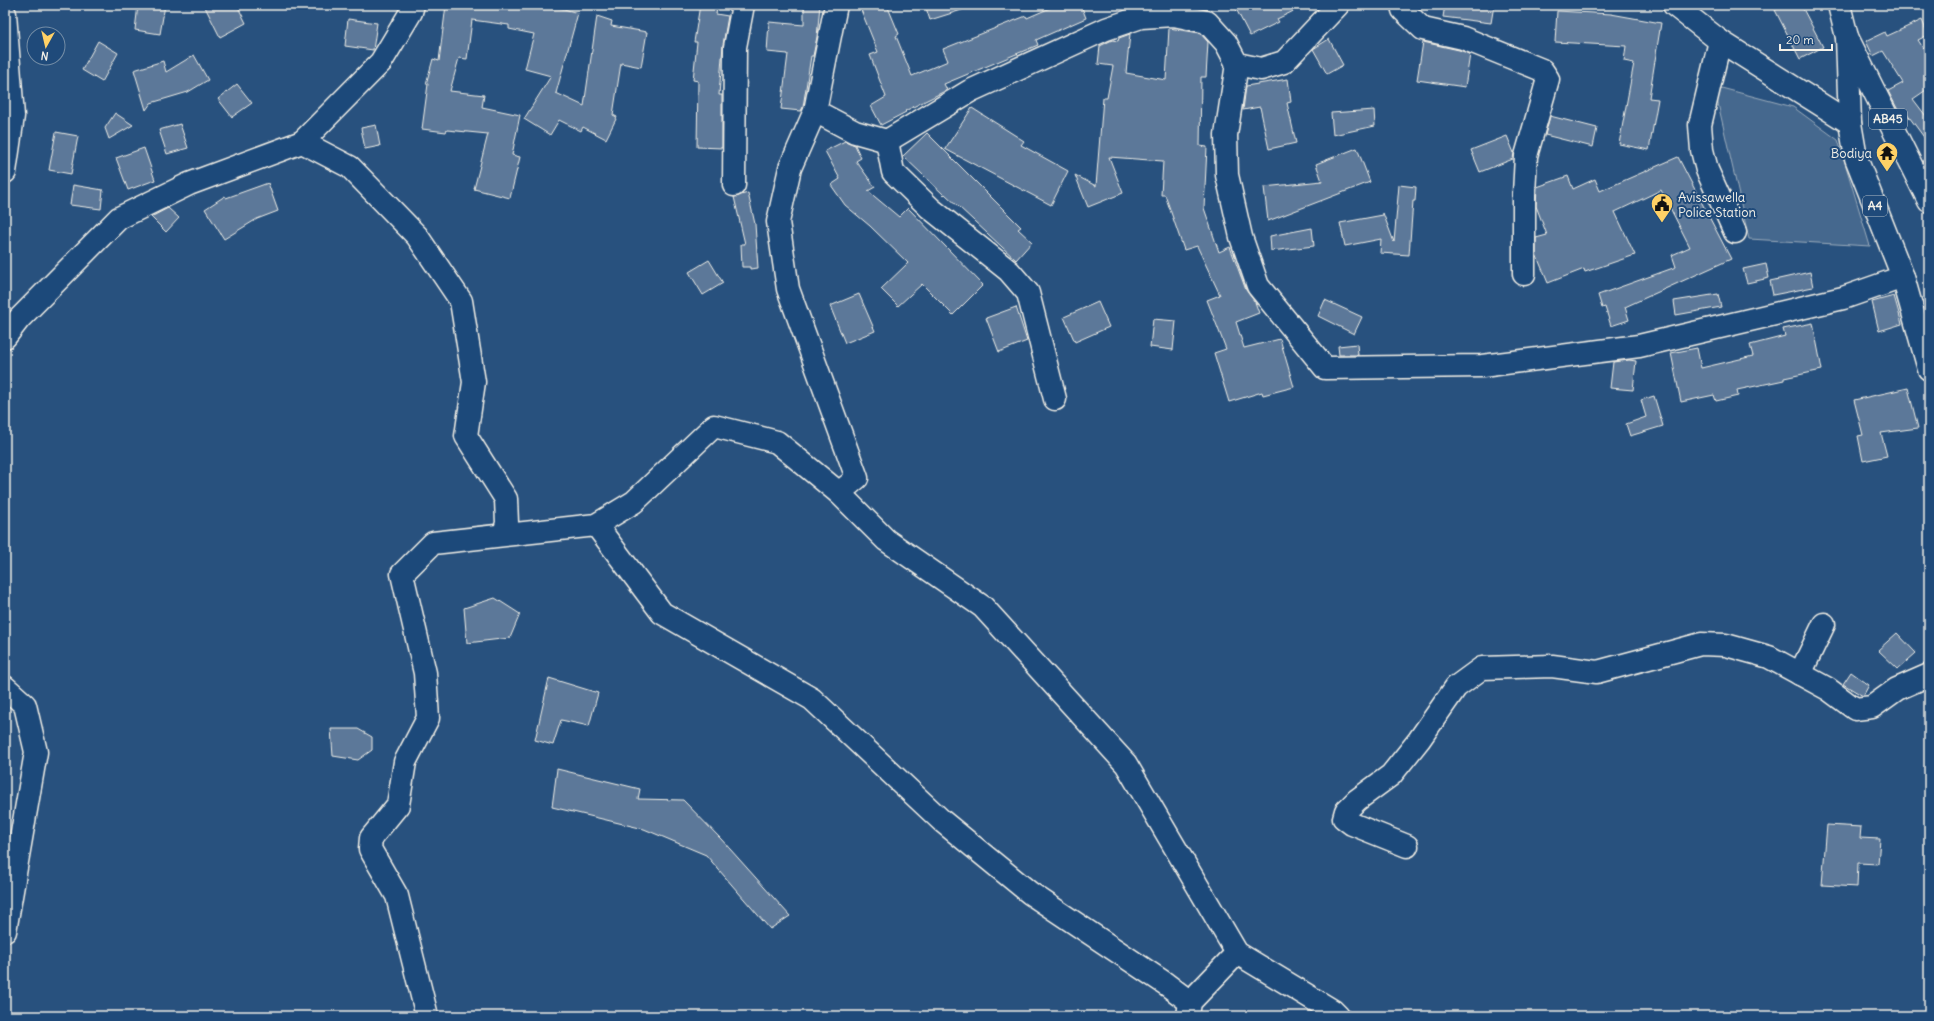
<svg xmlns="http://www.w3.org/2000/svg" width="1934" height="1021" viewBox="0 0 1934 1021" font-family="Delius,sans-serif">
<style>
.green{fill:#45688e;stroke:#9cacbb}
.building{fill:#5b7899;stroke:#f4f1e8}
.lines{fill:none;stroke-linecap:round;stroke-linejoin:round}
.minor-casing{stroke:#f4f1e8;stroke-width:25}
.major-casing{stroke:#f4f1e8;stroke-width:25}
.highway-casing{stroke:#f4f1e8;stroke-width:25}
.minor{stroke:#1f4a7a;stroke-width:22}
.major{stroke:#1f4a7a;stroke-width:22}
.highway{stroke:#1f4a7a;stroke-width:22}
.labels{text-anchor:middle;stroke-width:4;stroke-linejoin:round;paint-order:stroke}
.shield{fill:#1f4a7a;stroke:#b4bfc7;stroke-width:1}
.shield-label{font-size:12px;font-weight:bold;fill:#f4f1e8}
.poi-label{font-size:13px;fill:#f4f1e8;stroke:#1f4a7a;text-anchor:end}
</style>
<rect width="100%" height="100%" fill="#28517e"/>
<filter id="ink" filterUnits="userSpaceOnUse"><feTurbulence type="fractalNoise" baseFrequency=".025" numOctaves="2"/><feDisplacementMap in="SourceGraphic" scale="8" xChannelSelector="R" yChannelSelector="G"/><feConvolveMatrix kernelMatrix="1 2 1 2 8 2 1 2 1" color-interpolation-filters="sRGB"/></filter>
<g filter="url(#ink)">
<path class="green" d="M1714,86L1793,107L1838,140L1870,246L1749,239Z"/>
<g class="building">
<path d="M138,5H165L160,34L135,30Z"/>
<path d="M204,5H237L246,23L220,37Z"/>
<path d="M446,5H530L546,8L547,5H550L578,13L556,93L584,106L597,16L612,21L611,26L647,32L641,67L621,63L613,115L617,117L606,139L583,127L581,131L559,120L550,135L524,119L551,76L525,69L534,34L509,29V25L472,20L467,59L459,58L450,91L484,95L482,107L520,115L512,155L520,157L510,198L474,189L488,134L447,130L446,132L422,129L428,84H426L433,59L439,61Z"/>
<path d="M700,5H718L716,14L728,16L723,45L719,95H722V148L697,147L698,81L693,80L697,42H694Z"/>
<path d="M804,5H820L817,37L813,56H811L803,107L801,111L781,109L788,54L767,52L769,22L804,25Z"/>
<path d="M859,5H887L899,34L896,36L912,76L948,61L943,49L1026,16L1027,18L1057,5H1081L1086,18L1036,40L1038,45L944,84L947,90L905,111L906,112L881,125L871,106L886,97L870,55L878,52Z"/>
<path d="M925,5H968V8L930,20Z"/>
<path d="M1234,5H1306L1277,19L1279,22L1250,36Z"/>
<path d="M1445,5H1494L1491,23L1443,17Z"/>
<path d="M1785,5H1801L1823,47L1800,59L1775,10Z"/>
<path d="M1557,11L1611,14L1661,23L1649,98L1658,99L1649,150L1619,144L1634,63L1624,61L1626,46L1555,42Z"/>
<path d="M348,19L377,23L373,50L345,46Z"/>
<path d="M1922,20L1928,35L1918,40L1929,57V88L1913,99L1929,120V144L1904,110L1899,112L1888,91L1903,83L1883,51L1873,56L1866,41L1885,32L1887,36Z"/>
<path d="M1169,28L1200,33L1208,42L1206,77H1201L1200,146L1207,147L1204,208L1219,252L1230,247L1246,290L1255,302L1259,313L1236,322L1244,348L1280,339L1294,387L1263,395L1262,392L1229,402L1214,353L1226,349L1207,300L1220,295L1197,246L1184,250L1165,195H1161L1163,161L1109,157L1123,193L1088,207L1075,175L1096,186L1103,98H1107L1113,66L1098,64L1100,46L1112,40L1118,41L1119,38L1130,34L1126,73L1166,80Z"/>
<path d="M1329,39L1343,65L1327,74L1313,49Z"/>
<path d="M98,41L118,53L102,82L82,70Z"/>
<path d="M1423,42L1459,50L1470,54L1465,87L1417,80Z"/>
<path d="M194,55L208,80L188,92L151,103L146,110L134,70L163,61L166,72Z"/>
<path d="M1288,79L1291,102L1287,103L1296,143L1269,149L1260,107L1243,110L1246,86Z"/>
<path d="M237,84L252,103L232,117L218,99Z"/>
<path d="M972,108L1024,141L1021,145L1068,171L1051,205L945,149Z"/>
<path d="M1374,110L1375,126L1333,135L1331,113Z"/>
<path d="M115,113L133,125L109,139L105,128Z"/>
<path d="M1550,116L1597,128L1593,147L1545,135Z"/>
<path d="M180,124L188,148L167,154L159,130Z"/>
<path d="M376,125L380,146L365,149L361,128Z"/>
<path d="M56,132L78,136L71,174L49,170Z"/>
<path d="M927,133L1021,227L1018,229L1032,242L1016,260L945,194L944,195L903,156Z"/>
<path d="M1507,136L1514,153L1513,159L1480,172L1471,150Z"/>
<path d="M845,141L855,145L861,158L856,161L875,187L868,191L899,217L908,208L983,285L953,315L922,284L898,306L881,289L908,263L870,226L845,205L831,185L840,179L825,151Z"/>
<path d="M144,148L155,180L128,190L116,158Z"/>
<path d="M1357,148L1370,182L1268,221L1264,187L1322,181L1316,164Z"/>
<path d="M1678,157L1731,259L1625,307L1629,320L1611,326L1605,307L1602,308L1598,295L1676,267L1672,255L1690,247L1661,190L1615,212L1635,255L1585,272L1584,269L1548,283L1536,254V238L1547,235L1536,206L1537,187L1568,176L1573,189L1595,179L1600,191Z"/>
<path d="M268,183L278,211L257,219L224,239L205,209L225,196L226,198Z"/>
<path d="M73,185L103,190L101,209L70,205Z"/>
<path d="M1399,185L1416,187L1415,201H1413L1409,255L1380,253L1381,239L1345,246L1340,223L1383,215V213L1394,242Z"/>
<path d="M748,193L755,224L758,268L750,269V267H742L741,244H745L734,197Z"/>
<path d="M168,208L179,218L166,232L151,217Z"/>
<path d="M1312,228L1314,246L1271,251L1270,236Z"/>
<path d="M709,260L723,283L703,295L689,272Z"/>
<path d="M1766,264L1769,278L1747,283L1743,269Z"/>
<path d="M1810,272L1813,287L1773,295L1770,281Z"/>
<path d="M859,294L875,331L845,343L830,306Z"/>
<path d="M1718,294L1721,307L1676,315L1674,301Z"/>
<path d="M1894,296L1902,324L1879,331L1872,302Z"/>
<path d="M1325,300L1362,317L1354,334L1318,316Z"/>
<path d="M1098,302L1109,327L1075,342L1064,317Z"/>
<path d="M1016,307L1027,341L999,352L986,318Z"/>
<path d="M1153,319L1176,321L1173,350L1150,347Z"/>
<path d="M1813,323L1822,370L1784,378V380L1737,390L1738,396L1716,401L1714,395L1681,402L1671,353L1697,348L1701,368L1753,356L1750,345L1785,336L1783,329Z"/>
<path d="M1357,344L1358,355H1339L1338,346Z"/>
<path d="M1629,360L1636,361L1633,390L1610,388L1613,362Z"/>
<path d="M1908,388L1918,428L1881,433L1887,456L1863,461L1858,436L1863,435L1854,400Z"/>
<path d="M1654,396L1663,426L1630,436L1626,424L1646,417L1641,400Z"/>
<path d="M495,598L520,614L510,638L467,643L464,608Z"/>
<path d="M1897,633L1916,653L1898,669L1878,650Z"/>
<path d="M1851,672L1869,685L1863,696L1843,684Z"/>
<path d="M549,678L598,693L589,726L561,720L553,745L535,740Z"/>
<path d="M331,729H358L372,737V750L358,760L333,756Z"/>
<path d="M557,769L640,789L638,799L683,800L721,839L790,916L770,929L706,855L644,829L552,807Z"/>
<path d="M1827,825L1861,827L1860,838L1880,839L1878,864L1858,863L1857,887L1822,885Z"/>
</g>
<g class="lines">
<g class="minor-casing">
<g id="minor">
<path d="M836,5L815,111L790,168L778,222L788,289L857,478L839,493"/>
<path d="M1338,5L1284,62L1261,69L1237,64L1226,135L1227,175L1241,237L1258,286L1325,368L1482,366L1639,346L1843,298L1903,277"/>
<path d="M1402,5L1403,10L1423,29L1463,38L1542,70L1548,79L1526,156L1524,194V274"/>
<path d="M1674,5L1720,41L1850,123"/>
<path d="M5,14L13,116L5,172"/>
<path d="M1720,41L1700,125L1702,150L1707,170L1735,232"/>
<path d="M815,111L855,132L887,141L970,91L1106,29L1141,17L1174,15L1207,22L1226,43L1237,64"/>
<path d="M887,141L893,172L930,208L1009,271L1028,293L1055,399"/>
<path d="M302,142L381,62L411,12L413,5"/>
<path d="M734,185L735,47L743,5"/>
<path d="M5,337L19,319L119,218L189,184L302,142L350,167L417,236L461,301L474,382L466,436L506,499L507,523L504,534"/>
<path d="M596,525L662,613L812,699L942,821L1030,893L1166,984L1190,1002"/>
<path d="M1800,674L1824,624"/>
<path d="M5,687L25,705L36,752L5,931"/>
<path d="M1407,846L1352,824L1344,818L1346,811L1357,800L1391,775L1419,740L1456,687L1482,668L1552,666L1597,672L1701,644L1726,645L1769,657L1828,689L1855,709L1872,707L1897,689L1929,675"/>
<path d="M427,1016L397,896L370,849L371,838L398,805L405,762L428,718L425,673L402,574L433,543L596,525L634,502L714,426L777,442L839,493L886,540L983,607L1126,764L1237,953L1333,1011L1338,1016"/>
<path d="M1188,1016L1190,1002L1237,953"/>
</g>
</g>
<g class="major-casing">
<path id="major" d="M1847,37L1929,201"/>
</g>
<g class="highway-casing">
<path id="highway" d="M1839,5L1847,37L1850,123L1856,158L1903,277L1929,369"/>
</g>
<use href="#minor" class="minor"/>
<use href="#major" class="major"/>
<use href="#highway" class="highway"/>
</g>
</g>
<defs>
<g id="temple-pin" transform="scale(1.15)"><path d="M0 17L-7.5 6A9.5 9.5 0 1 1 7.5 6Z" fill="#ffd166" stroke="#1f4a7a"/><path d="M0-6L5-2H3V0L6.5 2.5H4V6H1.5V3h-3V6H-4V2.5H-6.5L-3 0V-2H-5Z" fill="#111"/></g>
<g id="civic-pin" transform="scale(1.15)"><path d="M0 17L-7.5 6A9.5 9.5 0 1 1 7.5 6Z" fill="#ffd166" stroke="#1f4a7a"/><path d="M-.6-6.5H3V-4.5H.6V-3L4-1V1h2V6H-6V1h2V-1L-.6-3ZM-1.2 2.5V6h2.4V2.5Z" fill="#111"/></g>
</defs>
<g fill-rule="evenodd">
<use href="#temple-pin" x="1887" y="153"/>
<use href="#civic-pin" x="1662" y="204"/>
</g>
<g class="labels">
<g class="shield">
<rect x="1869" y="109" width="38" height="20" rx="3"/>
<rect x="1863" y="196" width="24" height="20" rx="3"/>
</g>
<g class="shield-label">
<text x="1888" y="123">AB45</text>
<text x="1875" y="210">A4</text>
</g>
<g class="poi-label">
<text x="1872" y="158">Bodiya</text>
<text x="1678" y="202" text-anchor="start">Avissawella<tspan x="1678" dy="15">Police Station</tspan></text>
</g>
</g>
<rect width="1934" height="1021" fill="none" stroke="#1f4a7a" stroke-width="20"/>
<rect x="10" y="10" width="1914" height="1001" fill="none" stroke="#f4f1e8" stroke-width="1.5" filter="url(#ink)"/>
<g transform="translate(46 46) rotate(188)"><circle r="19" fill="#1f4a7a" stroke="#748da6"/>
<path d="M0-3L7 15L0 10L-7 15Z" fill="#ffd166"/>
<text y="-6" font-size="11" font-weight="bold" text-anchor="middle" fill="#f4f1e8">N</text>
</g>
<path d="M1780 44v6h52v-6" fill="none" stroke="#f4f1e8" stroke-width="2"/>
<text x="1786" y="44" font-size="12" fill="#f4f1e8" stroke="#1f4a7a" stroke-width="3" paint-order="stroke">20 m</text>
</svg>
